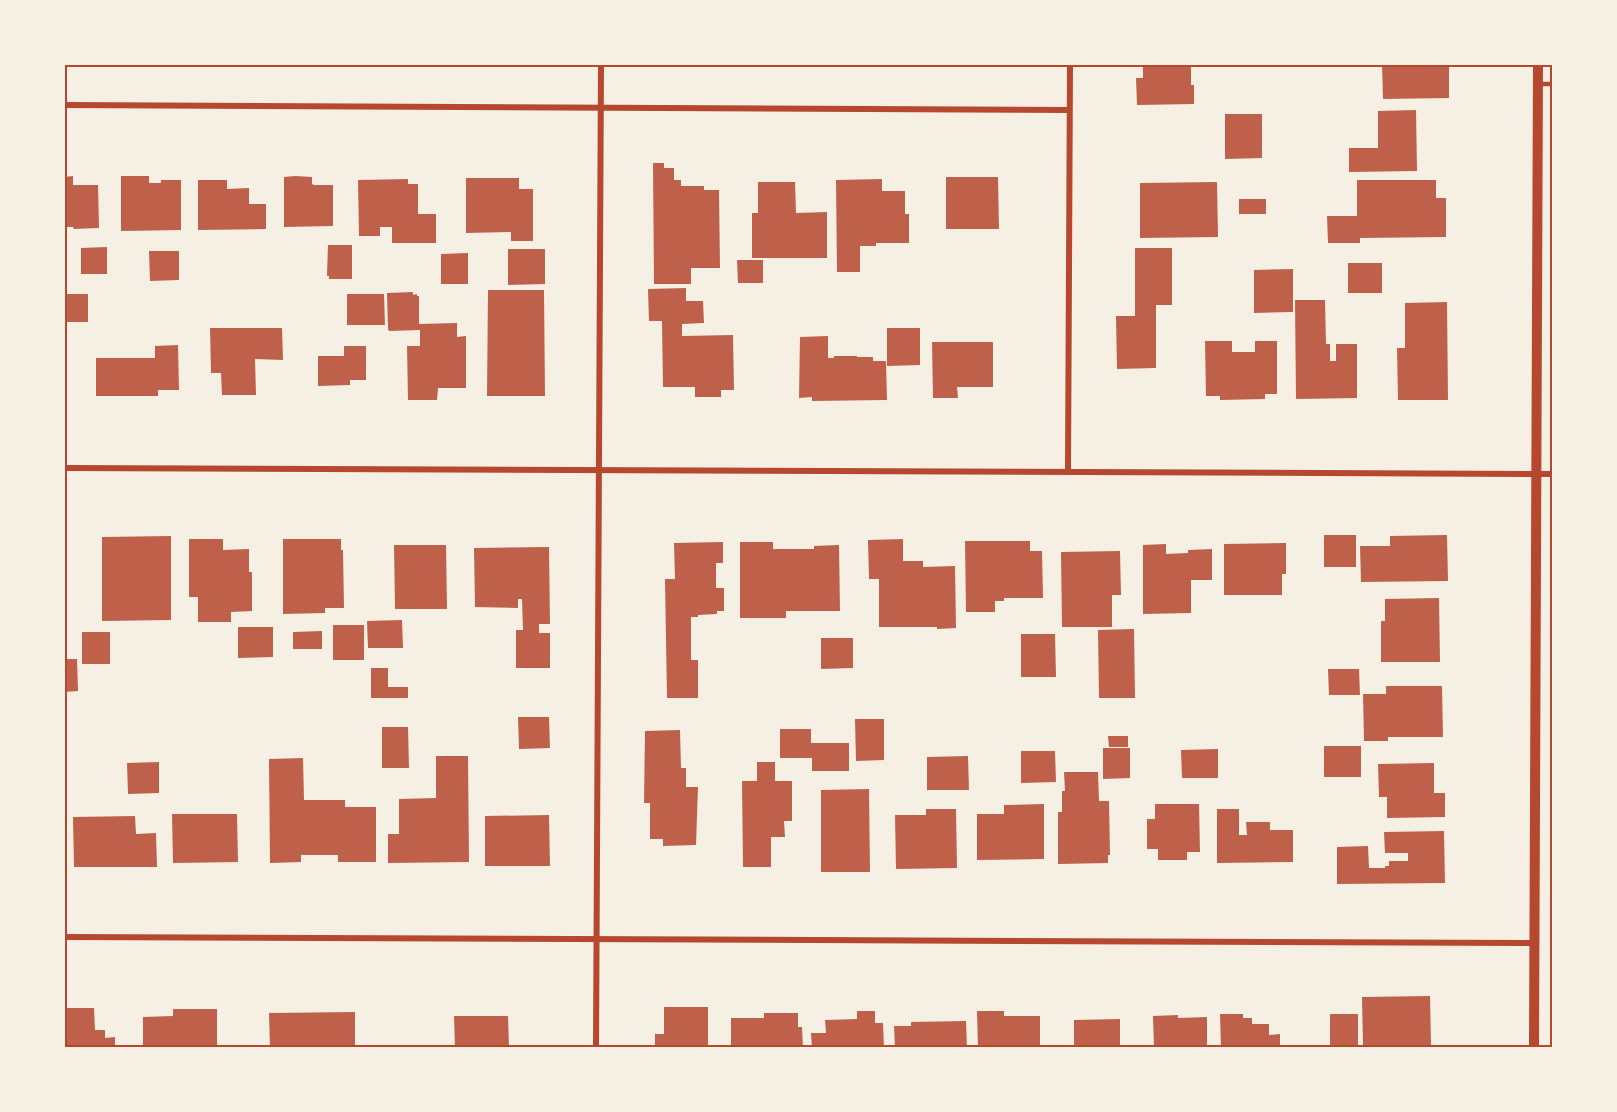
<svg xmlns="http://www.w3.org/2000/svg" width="1617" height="1112" viewBox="0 0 1617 1112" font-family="Mulish,sans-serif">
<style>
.building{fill:#bf614a}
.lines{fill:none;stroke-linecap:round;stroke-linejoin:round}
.service{stroke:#b5482f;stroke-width:4.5}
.minor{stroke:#b5482f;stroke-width:6}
.tertiary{stroke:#b5482f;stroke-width:10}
.neatline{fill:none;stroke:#b5482f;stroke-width:2}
</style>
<rect width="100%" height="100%" fill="#f6efe4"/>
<g class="building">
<path d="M1143,64H1191V85H1194V104L1137,105L1136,78H1143Z"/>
<path d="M1382,64H1449V98L1383,99Z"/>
<path d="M1416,110L1417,171L1349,172V148H1378V111Z"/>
<path d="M1225,114H1262V158L1225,159Z"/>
<path d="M653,163H664V168H674V180H681V186H704V190H719L720,268H691V284H654Z"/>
<path d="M73,176V185H98L99,228L74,229L73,227H64V177Z"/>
<path d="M121,176H149V183H161V180H181V230L121,231Z"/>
<path d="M295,176L312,177V184L314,185H333V226L284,227V177Z"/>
<path d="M946,177H998L999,229H946Z"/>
<path d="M466,178H519V189H533V241H511V232L466,233Z"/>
<path d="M408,179V184H418V214H436V243H392V227H380V236H359L358,180Z"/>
<path d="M882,179V191H905V214H909V243H876V246H860V272H837L836,180Z"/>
<path d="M198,180H227V189L249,188V204H266V229L198,230Z"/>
<path d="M1357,180H1436V198H1446V237L1360,238V243H1328L1327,216H1357Z"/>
<path d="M758,182H795L796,213L827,212V258H752V213H758Z"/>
<path d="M1217,182L1218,237L1140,238V183Z"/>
<rect x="1239" y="199" width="27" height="15"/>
<path d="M328,245H352V279H329V276H327Z"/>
<path d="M107,247V274H81V248Z"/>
<path d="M1135,248H1172V305H1156V368L1117,369L1116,316H1135Z"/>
<path d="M508,249H545V284L508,285Z"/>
<path d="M149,251H179V280L150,281Z"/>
<path d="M468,253V284H441V254Z"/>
<path d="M737,260H763V283H738Z"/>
<rect x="1348" y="263" width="34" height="30"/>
<path d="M1293,269V312L1254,313V270Z"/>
<path d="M686,288V301H703L704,323L682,324V336L733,335L734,390H721V397H695V387H663L662,321H649L648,289Z"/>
<path d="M488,290H544L545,396H487Z"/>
<path d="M413,292V295L417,294V296H419V324L457,323V337L466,336V388H438L437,400H408L407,346H420V330L389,331L388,329L387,293Z"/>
<rect x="64" y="294" width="24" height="28"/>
<path d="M347,294H384L385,325H347Z"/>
<path d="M1295,300H1325L1326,344H1330V361H1336V344H1357V398L1296,399Z"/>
<path d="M1447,302L1448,400H1398L1397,348H1405V303Z"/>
<path d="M210,328H282L283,360L255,359L256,395H222L221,373H211Z"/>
<path d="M887,328H920V365L887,366Z"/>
<path d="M828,336V358H834V356H857V357H873V361H886L887,400L812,401V397L799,398L800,337Z"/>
<path d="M1205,341H1232V352H1255V341H1277V394H1265V399L1220,400V396H1206Z"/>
<path d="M932,342H993V387H957L958,398H933Z"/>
<path d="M178,345L179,390H158V396H96V358H155V346Z"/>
<path d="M344,346H366V380H350V385L318,386V356H344Z"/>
<rect x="1324" y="535" width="32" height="32"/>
<path d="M1447,535L1448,581L1361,582L1360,546H1390V536Z"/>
<path d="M171,536V620L102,621V537Z"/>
<path d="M189,539H223V550L249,549V572H252V611L231,612V622H198V597H189Z"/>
<path d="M283,539H341V550H343L344,608H325V613L283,614Z"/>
<path d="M903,539V561H923V567L955,566L956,628L937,629V627H879V579H869L868,540Z"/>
<path d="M965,541H1030V551H1042L1043,598H1004V601H995V612H966Z"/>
<path d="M723,542V563H716V588H724V611H717V614L698,615V617H691V660H698V698H667L665,579H675L674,543Z"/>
<path d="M740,542H773V549H814V546L839,545L840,611H786V618H740Z"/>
<path d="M1286,543V574H1282V595H1224V544Z"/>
<path d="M1166,544V554L1188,553V550L1212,549V580H1191V613L1143,614V545Z"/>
<path d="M394,545H446L447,609H395Z"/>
<path d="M549,547L550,624H539V633H550V668H516V630H523L522,599H518V608L475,607L474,548Z"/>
<path d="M1120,551L1121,595H1112V627H1062L1061,552Z"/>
<path d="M1439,598L1440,662H1381V621H1385V599Z"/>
<path d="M402,620L403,648H368L367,621Z"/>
<rect x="333" y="625" width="31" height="35"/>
<path d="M238,627H273V657L238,658Z"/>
<path d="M1134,629L1135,698H1099L1098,630Z"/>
<path d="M322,631V649H293V632Z"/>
<rect x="82" y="632" width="28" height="32"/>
<path d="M1021,634H1055L1056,677H1021Z"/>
<path d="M821,638H853V668L821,669Z"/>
<path d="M64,659H77L78,691L64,692Z"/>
<path d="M371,668H388V687H408V698H371Z"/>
<path d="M1328,669H1359L1360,695H1329Z"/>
<path d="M1386,686H1442L1443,737H1388V741H1364L1363,694H1386Z"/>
<path d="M518,717H549L550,748L519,749Z"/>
<path d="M855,719H884V760L856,761Z"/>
<path d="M382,727H408L409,768H382Z"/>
<path d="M780,729H811V743H849V771H812V758H780Z"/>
<path d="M680,730L681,768H686V787H698L696,845L663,846V839H650V803H644L645,731Z"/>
<path d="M1108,736H1128V747H1109Z"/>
<rect x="1324" y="746" width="37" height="31"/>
<path d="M1103,748H1130V778L1103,779Z"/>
<path d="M1218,749V778H1182L1181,750Z"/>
<path d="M1021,751H1055L1056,782L1021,783Z"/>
<path d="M436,756H468L469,862L388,863V834H399V799L436,798Z"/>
<path d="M968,756L969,790H927V757Z"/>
<path d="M303,758L304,800H345V807H376V862H338V855H301V862L270,863L269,759Z"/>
<path d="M159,762V793L128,794L127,763Z"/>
<path d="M757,762H775V781H792V821H784L785,837H771V867H743L742,781H757Z"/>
<path d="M1434,763V793H1445V817L1387,818V797H1379L1378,764Z"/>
<path d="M1064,772H1098L1099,801H1109L1110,855H1108V863L1058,864V812H1062V791H1065Z"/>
<path d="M869,789L870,872H821V790Z"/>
<path d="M1044,804V859L977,860V814H1004V805Z"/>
<path d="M1155,804H1199L1200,852H1187V860H1158V849H1147V819H1155Z"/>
<path d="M926,809H956L957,868L896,869L895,815H926Z"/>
<path d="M1217,809H1239V835H1247L1246,822H1270V830H1293V862L1217,863Z"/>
<path d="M172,814H237L238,862L173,863Z"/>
<path d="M549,815L550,866H485V816Z"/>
<path d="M135,816L136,834L156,833L157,867H74L73,817Z"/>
<path d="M1444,831L1445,883L1337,884V847L1368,846L1369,868H1385V866H1389V861H1408V853H1385L1384,832Z"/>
<path d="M1430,996L1431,1045L1363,1046L1362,997Z"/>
<path d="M664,1007H708V1048H655V1034H664Z"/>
<path d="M64,1008H94L95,1030H105V1038L115,1037V1048H64Z"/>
<path d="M173,1009H217V1048H143V1017L173,1016Z"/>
<path d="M857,1011H875V1023H883L884,1048H812L811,1033H826L825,1020L857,1019Z"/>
<path d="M977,1011H1004V1016H1040V1048H978Z"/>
<path d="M355,1012V1048H270L269,1013Z"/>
<path d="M764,1013H798V1027H802L803,1048H731V1018H764Z"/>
<path d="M1220,1014H1243V1018H1252V1024H1269V1035L1280,1034V1048H1221Z"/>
<path d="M1330,1014H1358V1045L1330,1046Z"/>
<path d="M1178,1015V1018L1207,1017V1048H1154L1153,1016Z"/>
<path d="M454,1016H508L509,1048H455Z"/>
<path d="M1120,1019V1048H1074V1020Z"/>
<path d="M966,1021L967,1048H895L894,1026H911V1022Z"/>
</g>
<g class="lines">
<path class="service" d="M1538,84H1552"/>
<g class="minor">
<path d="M64,105L1069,110"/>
<path d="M64,468L1552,474"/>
<path d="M1068,472L1070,64"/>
<path d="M64,937L1534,943"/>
<path d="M596,1048L601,64"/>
</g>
<path class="tertiary" d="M1534,1048L1538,64"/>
</g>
<rect width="1617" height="1112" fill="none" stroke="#f6efe4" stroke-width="132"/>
<rect x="66" y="66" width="1485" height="980" class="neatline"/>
</svg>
